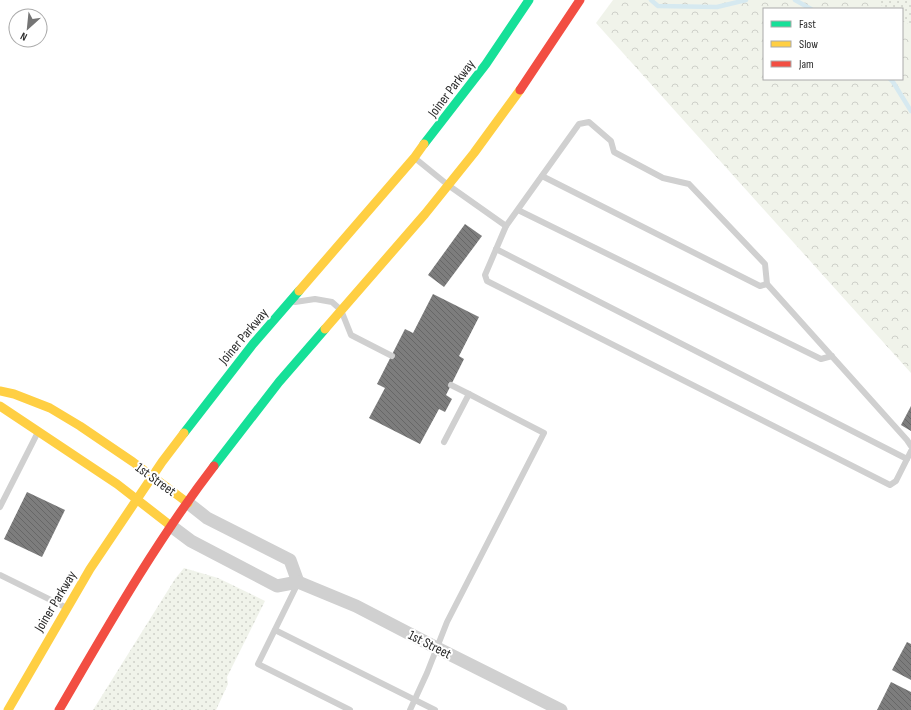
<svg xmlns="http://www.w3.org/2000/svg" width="911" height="710" viewBox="0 0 911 710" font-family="'Sofia Sans Condensed',sans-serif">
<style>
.grass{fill:url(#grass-dots)}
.forest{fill:url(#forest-crowns)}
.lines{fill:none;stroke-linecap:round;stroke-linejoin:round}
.stream{stroke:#d6e9f0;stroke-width:4.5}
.building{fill:url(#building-back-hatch)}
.lane{stroke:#d0d0d0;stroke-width:6}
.street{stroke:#d0d0d0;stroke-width:13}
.fast{stroke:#16e098;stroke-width:9}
.slow{stroke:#ffcf43;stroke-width:9}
.jam{stroke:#f24e42;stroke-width:9}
.labels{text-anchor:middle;stroke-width:4;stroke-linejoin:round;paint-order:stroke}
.street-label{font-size:14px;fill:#2b2b2b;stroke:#fff}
</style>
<defs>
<pattern id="grass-dots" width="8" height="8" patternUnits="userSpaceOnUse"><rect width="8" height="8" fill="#f0f3ea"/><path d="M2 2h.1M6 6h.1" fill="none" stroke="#ced0c9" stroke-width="1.8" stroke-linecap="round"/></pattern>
<pattern id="forest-crowns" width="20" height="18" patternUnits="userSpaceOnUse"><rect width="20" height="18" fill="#f0f3ea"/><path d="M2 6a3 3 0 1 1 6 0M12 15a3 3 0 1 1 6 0" fill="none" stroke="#ced0c9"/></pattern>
<pattern id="building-back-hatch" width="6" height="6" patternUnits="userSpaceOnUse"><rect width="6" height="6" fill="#7d7d7d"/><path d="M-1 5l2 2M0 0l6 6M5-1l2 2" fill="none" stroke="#676767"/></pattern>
</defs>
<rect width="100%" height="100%" fill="#fff"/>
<g class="grass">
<path d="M842,0H911V62L902,54V9H852Z"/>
<path d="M184,568L218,578L265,601L227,677L228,684L216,710H93L175,579Z"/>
</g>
<path class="forest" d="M613,0H874L887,9H764V79H902V20L911,26V373L596,23Z"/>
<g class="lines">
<g class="stream">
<path d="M651,0L658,6L717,7L746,0"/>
<path d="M795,0L811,9"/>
<path d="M890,79L893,82L911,111"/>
</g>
</g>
<g class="building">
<path d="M465,224L482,236L444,287L428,275Z"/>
<path d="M433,294L479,317L459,356L464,359L446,395L452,399L445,412L439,409L420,444L369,418L385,388L377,384L405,329L413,333Z"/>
<path d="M911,406V431L901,425Z"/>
<path d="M27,492L65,510L42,557L4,539Z"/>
<path d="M907,642L911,644V680L892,670Z"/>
<path d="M891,682L911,692V710H877Z"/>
</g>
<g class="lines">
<g class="lane">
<path d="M416,159L448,185L506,226"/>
<path d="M542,176L760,286L767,284"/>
<path d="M518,210L821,359L832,356"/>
<path d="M496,249L907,459"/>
<path d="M295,302L315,299L332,302L341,310L351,335L392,356"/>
<path d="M451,385L469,394"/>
<path d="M911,446L907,440L767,284L765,264L689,184L663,178L614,152L611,141L589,122L579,124L506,226L485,275L487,281L890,485L896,481L911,451"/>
<path d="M0,507L37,434"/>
<path d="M0,575L65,607"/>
<path d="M298,583L258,664L350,710"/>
<path d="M275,630L435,710"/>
<path d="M410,710L427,673L447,622L544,433L469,394L444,442"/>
</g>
<g class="street">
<path d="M188,503L207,518L290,560L298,582"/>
<path d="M171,526L191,541L277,586L298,582L356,606L437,648L561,710"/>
</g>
<g class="fast">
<path d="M424,144L486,64L529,0"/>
<path d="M184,433L253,344L299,291"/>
<path d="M214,466L279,382L325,329"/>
</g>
<g class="slow">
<path d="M299,291L414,158L424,144"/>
<path d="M325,329L425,214L474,153L520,90"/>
<path d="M0,391L14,394L50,408L80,426L133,462L188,503"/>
<path d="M0,406L117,484L171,526"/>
<path d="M8,710L90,569L162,462L184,433"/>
</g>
<g class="jam">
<path d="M520,90L580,0"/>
<path d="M59,710C108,626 155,543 214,466"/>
</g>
</g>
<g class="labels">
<g class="street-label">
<text transform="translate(451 88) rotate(-53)" y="5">Joiner Parkway</text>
<text transform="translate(243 336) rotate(-50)" y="5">Joiner Parkway</text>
<text transform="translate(156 479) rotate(36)" y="5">1st Street</text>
<text transform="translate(55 601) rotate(-59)" y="5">Joiner Parkway</text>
<text transform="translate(430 644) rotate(27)" y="5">1st Street</text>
</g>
</g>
<rect x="763" y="8" width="140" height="72" fill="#ffffff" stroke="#aaaaaa"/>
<rect x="771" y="21" width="20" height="6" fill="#16e098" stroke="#aaaaaa"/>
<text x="799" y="28" font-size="12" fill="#2b2b2b">Fast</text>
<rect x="771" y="41" width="20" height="6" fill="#ffcf43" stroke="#aaaaaa"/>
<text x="799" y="48" font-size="12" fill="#2b2b2b">Slow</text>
<rect x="771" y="61" width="20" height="6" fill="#f24e42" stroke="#aaaaaa"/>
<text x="799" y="68" font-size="12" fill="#2b2b2b">Jam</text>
<g transform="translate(28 28) rotate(207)"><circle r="19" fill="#ffffff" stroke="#aaaaaa"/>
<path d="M0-3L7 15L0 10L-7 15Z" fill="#757575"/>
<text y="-6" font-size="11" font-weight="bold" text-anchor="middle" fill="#2b2b2b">N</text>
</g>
</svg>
